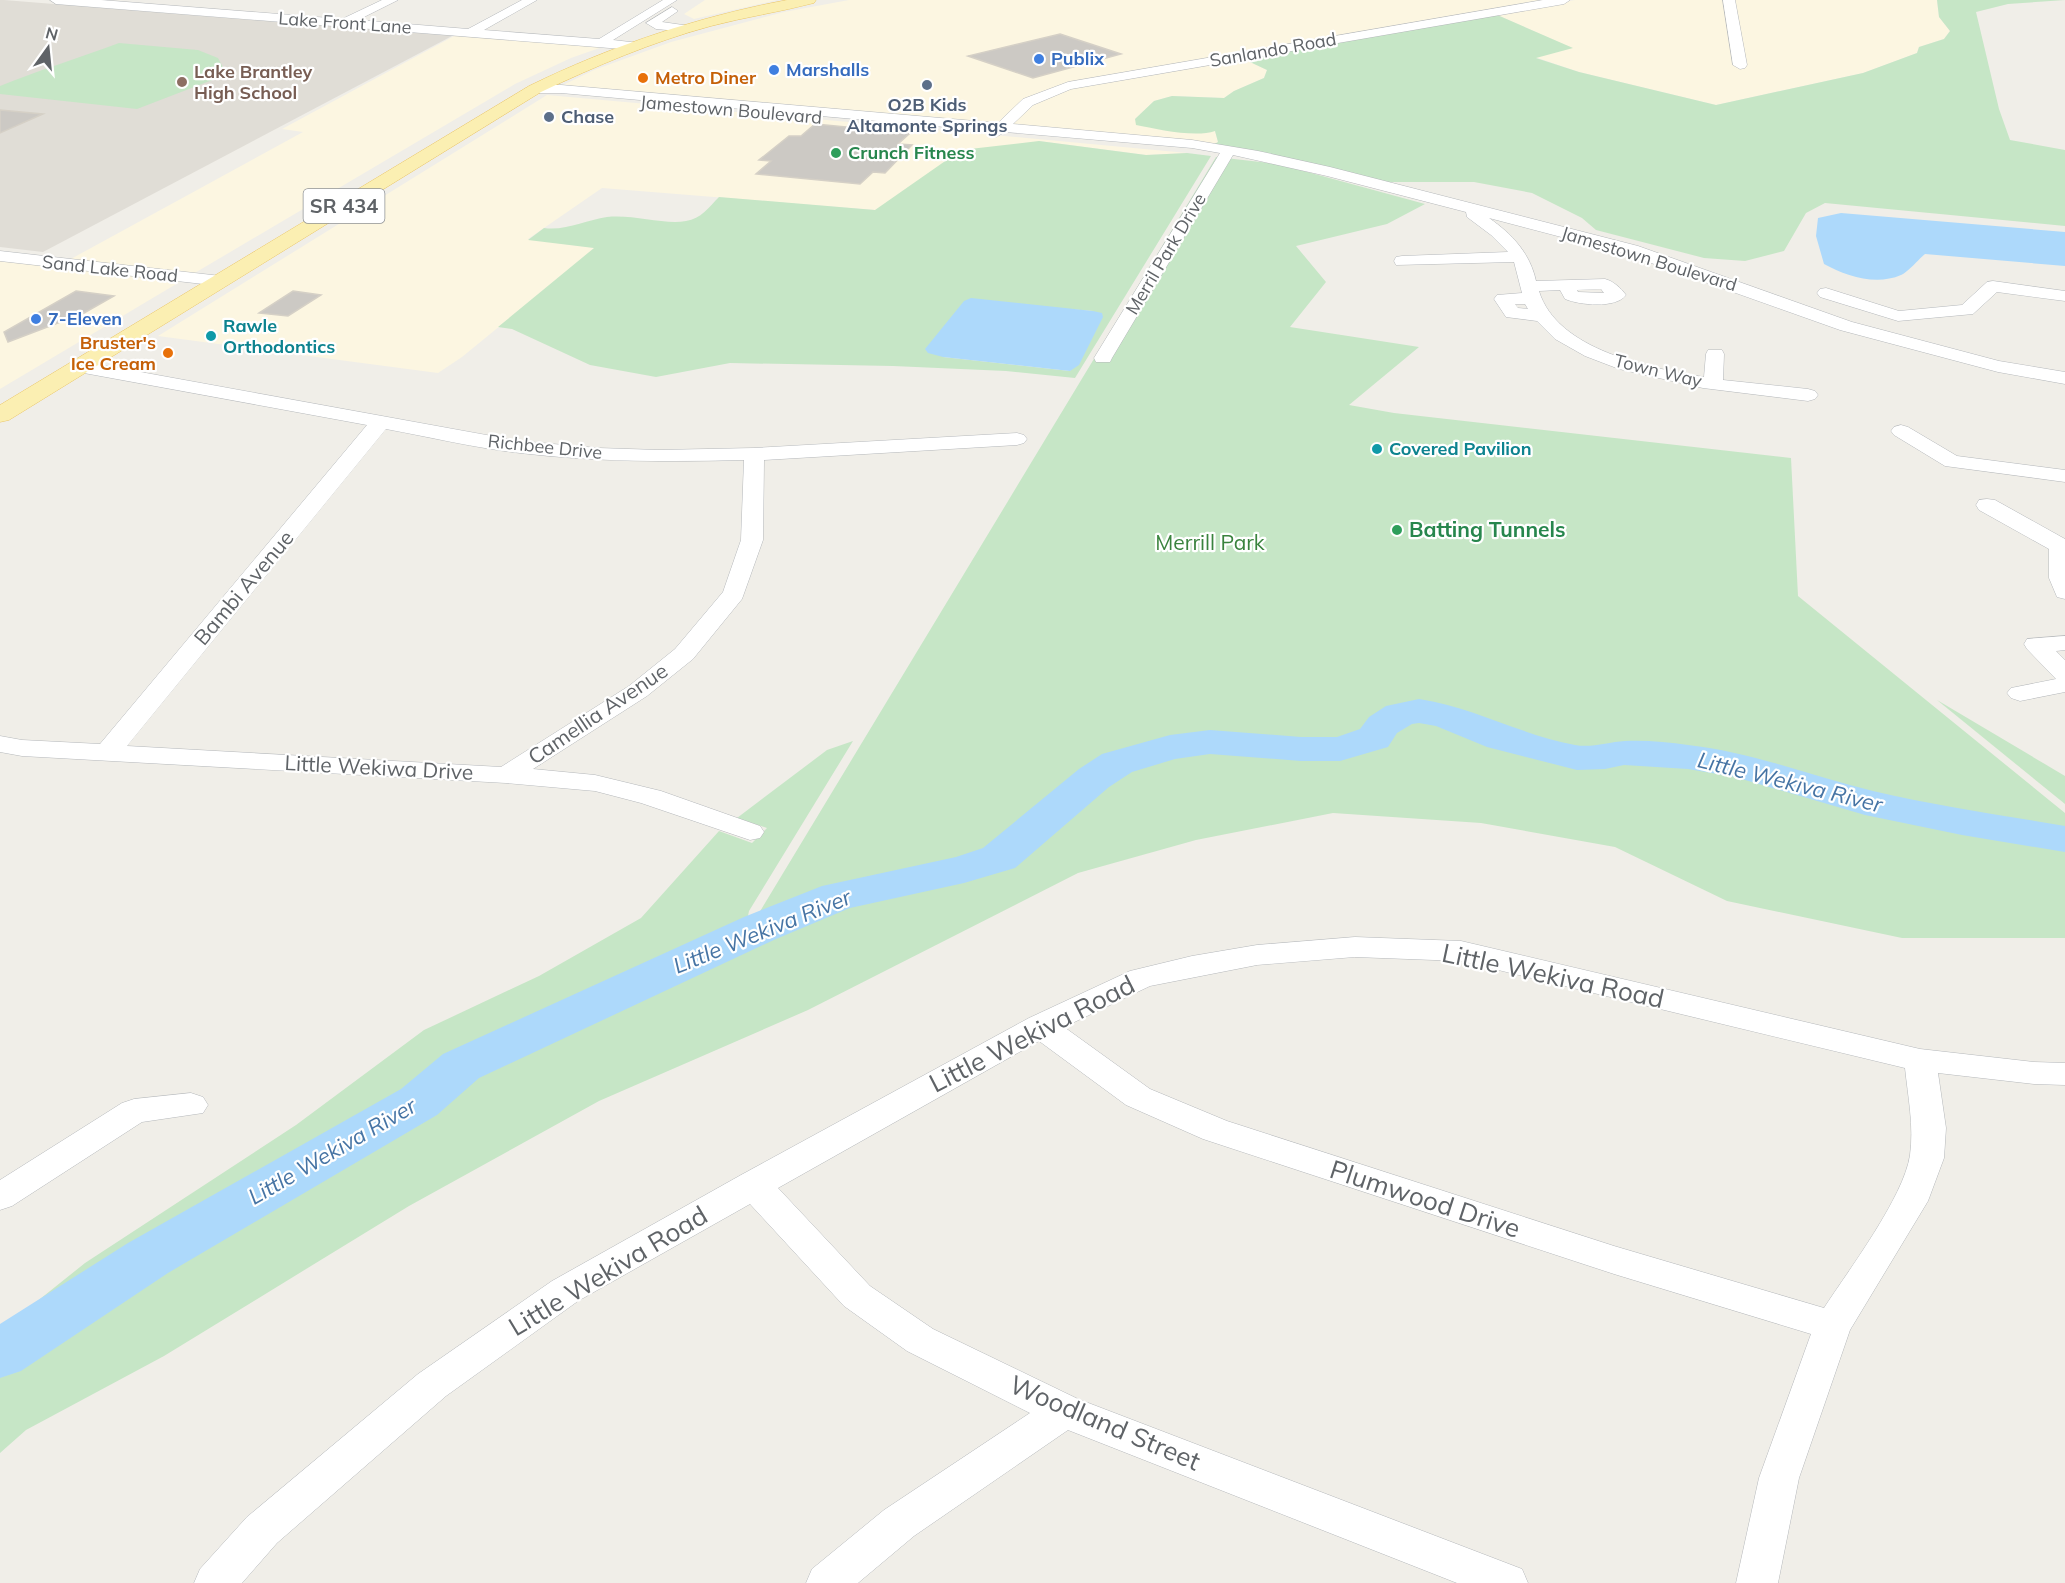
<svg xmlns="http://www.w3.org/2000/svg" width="2065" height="1583" viewBox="0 0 2065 1583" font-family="Mulish,sans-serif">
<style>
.commercial{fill:#fcf6e1}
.education{fill:#e0ddd6}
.green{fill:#c6e6c6;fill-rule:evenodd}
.water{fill:#add9fb}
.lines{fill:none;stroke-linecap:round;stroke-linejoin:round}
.river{fill:#add9fb;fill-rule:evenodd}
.building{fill:#ccc9c4;stroke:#d5d0c6;stroke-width:1.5}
.minor-casing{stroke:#b5b8bb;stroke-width:1}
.major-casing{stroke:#eac566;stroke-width:1}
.minor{fill:#fff;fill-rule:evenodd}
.major{fill:#fbefb2;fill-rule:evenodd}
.shop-dot{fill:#3f7fe0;stroke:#fff;stroke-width:2}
.food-dot{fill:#e8710a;stroke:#fff;stroke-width:2}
.education-dot{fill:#8d6e63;stroke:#fff;stroke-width:2}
.service-dot{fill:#5c6f8a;stroke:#fff;stroke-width:2}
.leisure-dot{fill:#2e9e5b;stroke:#fff;stroke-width:2}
.culture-dot{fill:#0f9aa8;stroke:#fff;stroke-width:2}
.labels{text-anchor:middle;stroke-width:4.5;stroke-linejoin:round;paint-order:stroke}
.far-street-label{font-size:18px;fill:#5f6367;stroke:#fff}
.far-shop-label{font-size:18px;font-weight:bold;fill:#366cbe;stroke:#fff;text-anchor:start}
.far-education-label{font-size:18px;font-weight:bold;fill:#785e54;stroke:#fff;text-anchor:start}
.far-food-label{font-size:18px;font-weight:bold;fill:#c56008;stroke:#fff;text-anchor:start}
.far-service-label{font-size:18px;font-weight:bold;fill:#4e5e75;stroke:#fff}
.far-leisure-label{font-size:18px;font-weight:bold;fill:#27864d;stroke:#fff;text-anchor:start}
.far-culture-label{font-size:18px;font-weight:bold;fill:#0d838f;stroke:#fff;text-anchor:start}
.shield{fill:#fff;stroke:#8f9295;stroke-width:1.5}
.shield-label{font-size:20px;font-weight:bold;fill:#5f6367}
.leisure-label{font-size:21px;font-weight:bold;fill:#27864d;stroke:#fff;text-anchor:start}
.park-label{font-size:21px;fill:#3a833e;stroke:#fff}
.street-label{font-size:21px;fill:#5f6367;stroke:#fff}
.water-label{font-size:22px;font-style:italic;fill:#4674a4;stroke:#fff}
.near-street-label{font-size:26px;fill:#5f6367;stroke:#fff}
</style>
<rect width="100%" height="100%" fill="#f0eee8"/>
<g class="commercial">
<path d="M705,0H777L694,19L684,14Z"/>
<path d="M849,0H1553L1064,85L1023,101L998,125L559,87L594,70L671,42L784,12Z"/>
<path d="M1575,0H1724L1734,66L1745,67L1734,0H1937L1939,17L1950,31L1944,39L1919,47L1917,53L1863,73L1716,105L1579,72L1535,57L1572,48L1495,14Z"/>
<path d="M456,35L608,45L571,58L515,84L193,274L69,260L303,132L282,129Z"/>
<path d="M1246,56L1250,62L1267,70L1264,78L1234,91L1224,98L1172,96L1154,101L1135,119L1215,131L1218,142L1213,145L1009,126L1033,103L1072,88Z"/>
<path d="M547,95L994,135L1187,153L1146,155L1039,141L875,210L602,188L528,239L595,248L462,357L438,373L158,336Z"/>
<path d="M0,260L183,280L0,389Z"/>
</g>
<path class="education" d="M0,0H4L452,36L43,252L0,247Z"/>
<g class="green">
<path d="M1937,0H2065L2008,4L1976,12L1999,109L2010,140L2065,150V226L1825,203L1806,213L1784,251L1745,261L1704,258L1596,230L1582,218L1532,193L1474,182H1383L1213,145L1218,142L1215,131C1195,138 1157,129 1136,125L1135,119L1154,101L1172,96L1224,98L1234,91L1264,78L1267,70L1250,62L1246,56L1495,14L1573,48L1536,58L1579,72L1716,105L1863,73L1917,53L1919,47L1944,39L1950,31L1939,17Z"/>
<path d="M119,43L198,50L218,58L225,71L215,79L137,109L0,94V86C39,70 79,58 119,43Z"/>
<path d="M1039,141L1146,155L1187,153L1211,156L1075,378L1006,371L893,366L730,363L656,377L590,365L512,329L498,327L594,248L528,240L544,228C566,231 586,220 607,217C633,214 664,225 686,221C701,219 709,207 719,197L875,210L961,150ZM1068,309L1093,311L1070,371L943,357Z"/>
<path d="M1216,157L1278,164L1425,204L1387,224L1296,246L1326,282L1290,327L1419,347L1349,405L1394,413L1791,458L1798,596L2065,813V834L1999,824L1872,799L1739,765L1689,755L1620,752L1576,756L1502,737L1450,714L1415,708L1389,714L1366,736L1331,743L1173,738L1113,759L989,854L759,913Z"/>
<path d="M1937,700L2065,776V804Z"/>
<path d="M1416,714L1446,720L1499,743L1574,762L1622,759L1689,762L1738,771L1871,805L2001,831L2065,840V938H1902L1727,901L1615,847L1481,823L1333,813L1196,840L1078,873L808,1010L599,1101L409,1206L164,1356L26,1430L0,1453V1331L85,1263L296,1125L424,1030L539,976L641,918L719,831L752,843L767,828L737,818L827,750L853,741L749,911L748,916L754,921L995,860L1119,764L1176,744L1334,749L1372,741L1396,719Z"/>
</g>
<g class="water">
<path d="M1841,213L2065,232V266L1925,254C1919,259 1907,273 1901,275C1876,286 1846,276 1824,264L1816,236L1818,218Z"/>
<path d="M971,298L1093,311L1102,313L1103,317L1079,365L1070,371L943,357L928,353L925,349L964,301Z"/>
</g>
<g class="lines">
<path class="river" d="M1419,699C1473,707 1521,735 1575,745C1592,748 1608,742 1625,741C1645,740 1668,742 1688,745C1752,752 1811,776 1873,791C1936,806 2001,815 2065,826V852L1962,835L1865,815L1735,777L1688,769L1624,765L1605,769L1577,770L1487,747L1436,726L1419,723L1412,724L1397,733L1388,747L1340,761H1301L1210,754L1175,759L1132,772L1109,787L1015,868L964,883L850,908L776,939L479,1078L437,1115L168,1273L21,1371L0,1378V1324L128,1243L401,1089L443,1054L744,917L822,886L956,857L983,848L1079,769L1102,754L1170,735L1210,730L1301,737H1337L1360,729L1369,717L1386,706Z"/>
</g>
<g class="building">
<path d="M1060,34L1121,54L1033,78L968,56Z"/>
<path d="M0,110L43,114L0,133Z"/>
<path d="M815,124L910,133L898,144L912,145L885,173L873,172L860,184L756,174L771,161L759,160L789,136H801Z"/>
<path d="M76,291L114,296L84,313L8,342L4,332Z"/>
<path d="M293,291L321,295L288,316L259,313Z"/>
</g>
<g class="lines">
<g class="minor-casing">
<g id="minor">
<path d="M50,0H101L342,19L382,0H398L358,20L468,29L522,0H537L484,30L599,39L663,0H677L613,40L639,43L641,46L635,50L56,4Z"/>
<path d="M1543,0H1570L1564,4L1071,89L1033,105L1013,124L1192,140L1258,151L1330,167L1638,246L1852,322L1999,361L2065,372V384L1998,372L1840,330L1626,254L1489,218C1512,234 1530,253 1536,281L1605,279C1613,281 1621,288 1626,295C1616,309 1579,305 1565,299L1560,290L1539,291C1557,350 1649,368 1704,377L1706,354L1708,350H1722L1724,354L1723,380L1808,389L1815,391L1818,395L1815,399L1808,401L1703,388L1619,369L1585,356L1555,339L1537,321L1506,317L1494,299L1497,295L1522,293L1514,262L1396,265L1394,261L1396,257L1402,256L1508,252L1491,235L1467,217L1466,212L1327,176L1233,155L1112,358L1110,362H1096L1094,358L1220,153L1192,148L1005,132L996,137L991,136L989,133L990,131L561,93H535L528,89L535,85H561L998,123L1023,99L1068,82ZM1601,289L1604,293L1578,292L1577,290ZM1515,304H1525L1528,309L1518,308Z"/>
<path d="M1723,0H1735L1747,65L1745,68L1740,69L1733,65Z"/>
<path d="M672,7L678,11L662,22L690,26L692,29L690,32L656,29L646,23Z"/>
<path d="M0,251L221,276L227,277L230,281L227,285L221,286L0,261Z"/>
<path d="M1993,281L2065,291V301L1997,292L1973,314L1898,321L1820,297L1817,293L1820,289L1826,288L1899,311L1962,305L1987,282Z"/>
<path d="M80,361L519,441L598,448L659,450L754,448L1017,433L1024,435L1027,439L1024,443L1017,445L764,460L763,540L742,599L693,659L647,696L533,769L595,775L661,791L760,826L764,832L760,838L750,840L641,803L595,791L506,783L22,756L0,752V736L22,740L100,744L367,425L73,371L71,367L73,363ZM386,429C430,437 475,448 520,453C595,462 669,462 744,460L741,540L723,592L675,649L629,686L501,767L127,746Z"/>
<path d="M1901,425L1908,427L1957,456L2065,470V482L1945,466L1894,435L1891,431L1894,427Z"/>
<path d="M1987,499L1995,500L2065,539V599L2057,597L2049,578V549L1979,510L1976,505L1979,500Z"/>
<path d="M2065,636V650L2056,651L2065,660V692L2020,701L2011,698L2007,693L2011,688L2056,679L2027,649L2024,644L2027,639Z"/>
<path d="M1355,937L1461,941L1920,1049L2034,1062L2065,1063V1085L2034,1084L1938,1073L1946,1128L1944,1158L1928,1201L1850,1330L1799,1478L1778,1583H1736L1759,1478L1811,1334L1614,1274L1203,1139L1126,1105L1039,1041L778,1188L870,1286L933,1329L1078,1399L1522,1569L1528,1583H1457L1068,1430L914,1536L858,1583H806L812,1569L884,1510L1030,1413L907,1351L844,1306L750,1204L578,1301L446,1396L277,1543L242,1583H194L200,1569L247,1517L418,1374L552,1281L741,1175L1029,1018L1130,971L1192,956L1257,945ZM1355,957L1461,961L1905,1068C1908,1097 1914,1126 1910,1155C1904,1197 1848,1271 1824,1308L1614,1246L1227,1121L1150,1089L1064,1027L1150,986L1257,965Z"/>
<path d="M191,1093L203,1097L208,1105L203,1113L142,1122L12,1206L0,1210V1180L122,1103L134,1099Z"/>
</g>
</g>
<g class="major-casing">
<path id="major" d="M787,0H816L814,3C780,12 745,17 711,26C652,42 596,66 541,92L9,420L0,422V405L529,86C611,46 697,17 787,0Z"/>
</g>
<use href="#minor" class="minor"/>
<use href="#major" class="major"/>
</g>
<g class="shop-dot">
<circle cx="1039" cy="59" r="6"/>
<circle cx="774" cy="70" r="6"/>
<circle cx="36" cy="319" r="6"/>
</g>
<g class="food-dot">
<circle cx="643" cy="78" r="6"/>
<circle cx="168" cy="353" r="6"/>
</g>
<circle class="education-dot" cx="182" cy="82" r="6"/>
<g class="service-dot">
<circle cx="927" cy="85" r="6"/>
<circle cx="549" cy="117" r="6"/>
</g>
<g class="leisure-dot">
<circle cx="836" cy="153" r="6"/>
<circle cx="1397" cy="530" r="6"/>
</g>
<g class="culture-dot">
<circle cx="211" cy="336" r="6"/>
<circle cx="1377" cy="449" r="6"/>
</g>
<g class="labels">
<g class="far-street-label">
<text transform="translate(345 23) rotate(4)" y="6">Lake Front Lane</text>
<text transform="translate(1273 50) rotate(-10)" y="6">Sanlando Road</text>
<text transform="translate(731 110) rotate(5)" y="6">Jamestown Boulevard</text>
<text transform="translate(1166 254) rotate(-59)" y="6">Merril Park Drive</text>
<text transform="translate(1649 259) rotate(17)" y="6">Jamestown Boulevard</text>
<text transform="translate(110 269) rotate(6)" y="6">Sand Lake Road</text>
<text transform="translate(1658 371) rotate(14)" y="6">Town Way</text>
<text transform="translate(545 447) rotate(6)" y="6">Richbee Drive</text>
</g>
<g class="far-shop-label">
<text x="1051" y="65">Publix</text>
<text x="786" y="76">Marshalls</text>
<text x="48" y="325">7-Eleven</text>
</g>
<g class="far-education-label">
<text x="194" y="78">Lake Brantley<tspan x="194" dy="21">High School</tspan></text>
</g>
<g class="far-food-label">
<text x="655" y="84">Metro Diner</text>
<text x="156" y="349" text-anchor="end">Bruster's<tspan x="156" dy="21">Ice Cream</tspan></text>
</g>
<g class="far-service-label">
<text x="927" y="111">O2B Kids<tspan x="927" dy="21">Altamonte Springs</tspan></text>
<text x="561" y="123" text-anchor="start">Chase</text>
</g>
<g class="far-leisure-label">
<text x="848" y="159">Crunch Fitness</text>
</g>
<g class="far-culture-label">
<text x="223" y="332">Rawle<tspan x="223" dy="21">Orthodontics</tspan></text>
<text x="1389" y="455">Covered Pavilion</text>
</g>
<rect class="shield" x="303.5" y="189" width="81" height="34" rx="4.5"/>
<g class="shield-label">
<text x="344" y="213">SR 434</text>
</g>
<g class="leisure-label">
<text x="1409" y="537">Batting Tunnels</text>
</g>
<g class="park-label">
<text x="1210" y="550">Merrill Park</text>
</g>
<g class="street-label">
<text transform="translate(244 588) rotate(-50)" y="7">Bambi Avenue</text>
<text transform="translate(598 714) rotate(-34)" y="7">Camellia Avenue</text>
<text transform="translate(379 768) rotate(3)" y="7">Little Wekiwa Drive</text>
</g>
<g class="water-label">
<text transform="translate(1790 782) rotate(14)" y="8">Little Wekiva River</text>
<text transform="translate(762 931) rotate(-22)" y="8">Little Wekiva River</text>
<text transform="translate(332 1151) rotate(-30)" y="8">Little Wekiva River</text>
</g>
<g class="near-street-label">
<text transform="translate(1553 976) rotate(12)" y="9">Little Wekiva Road</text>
<text transform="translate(1032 1034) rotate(-27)" y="9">Little Wekiva Road</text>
<text transform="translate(1425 1199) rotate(18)" y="9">Plumwood Drive</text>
<text transform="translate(608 1271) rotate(-31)" y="9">Little Wekiva Road</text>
<text transform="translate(1105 1423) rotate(23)" y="9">Woodland Street</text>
</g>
</g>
<g transform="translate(48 48) rotate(15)" stroke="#ffffff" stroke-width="4.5" paint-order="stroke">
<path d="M0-4.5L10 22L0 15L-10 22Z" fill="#5f6367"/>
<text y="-9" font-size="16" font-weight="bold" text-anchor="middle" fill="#5f6367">N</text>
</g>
</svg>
